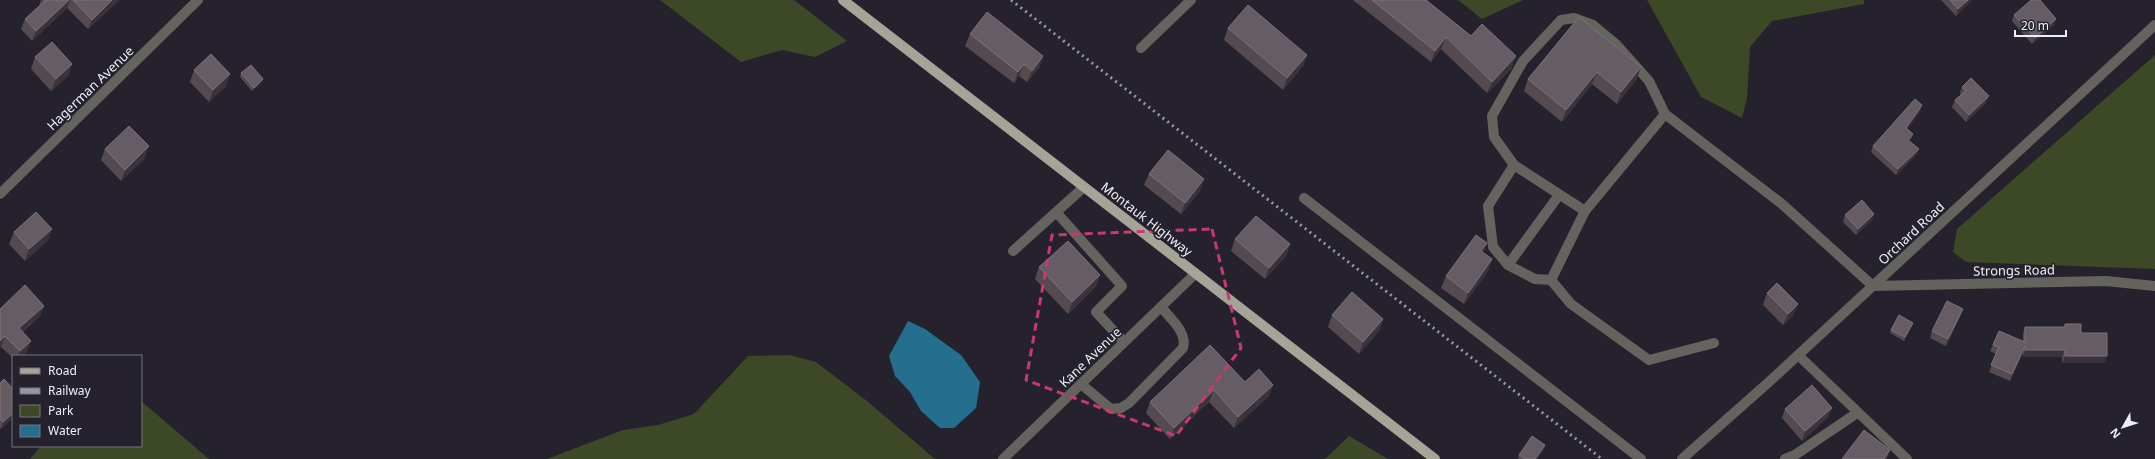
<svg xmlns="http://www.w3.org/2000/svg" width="2155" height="459" viewBox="0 0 2155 459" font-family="'Noto Sans',sans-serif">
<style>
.green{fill:#3d4826}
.water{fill:#246f8d}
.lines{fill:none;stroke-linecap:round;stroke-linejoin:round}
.minor{stroke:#65635e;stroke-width:10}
.major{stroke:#a6a397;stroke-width:10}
.rail{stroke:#9997a1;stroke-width:3;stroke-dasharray:2 4;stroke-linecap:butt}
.wall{fill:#564a51}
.shaded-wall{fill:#3b333c}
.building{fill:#665c63;stroke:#7c737a}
.marked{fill:none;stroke:#c93872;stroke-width:3;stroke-dasharray:8 5;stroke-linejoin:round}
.labels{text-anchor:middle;stroke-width:3.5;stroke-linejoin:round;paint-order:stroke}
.street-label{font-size:13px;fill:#efeef6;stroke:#25222e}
</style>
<rect width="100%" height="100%" fill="#25222e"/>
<g class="green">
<path d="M660,0H794L847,41L815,57L782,50L741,62Z"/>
<path d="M1458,0H1523L1482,19Z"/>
<path d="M1647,0H1864V4L1772,21L1750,47L1747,98L1742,118L1701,97Z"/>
<path d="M2155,55V269L1966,262L1953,252L1957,229Z"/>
<path d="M789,355L816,362L867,401L935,459H547L623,430L658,425L694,414L748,356Z"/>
<path d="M141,401L209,459H30L41,446H141Z"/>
<path d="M1349,436L1388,459H1325Z"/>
</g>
<path class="water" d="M908,321L925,329L961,355L980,382L976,408L954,428H940L921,411L910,392L895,376L889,356Z"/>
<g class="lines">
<g class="minor">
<path d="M1141,48L1191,0"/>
<path d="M1665,114L1585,211L1514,165L1494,137L1492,116L1523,61L1561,20L1574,18L1593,25L1616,44L1649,81L1665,114L1782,204L1873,286L2106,281L2155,286"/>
<path d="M1514,165L1488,206L1493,247L1508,265L1535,279L1551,280"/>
<path d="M0,194L198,0"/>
<path d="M1304,198L1641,459"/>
<path d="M1585,211L1551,280L1571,304L1649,360L1714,343"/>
<path d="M1057,213L1122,286L1096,312L1124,342"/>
<path d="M1013,251L1084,187"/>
<path d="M1508,265L1559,195"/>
<path d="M1798,355L1907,459"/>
<path d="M1081,384L1111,409L1121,408L1129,403L1183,348C1188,333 1170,318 1161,307"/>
<path d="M1003,459L1195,274"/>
<path d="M1682,459L1770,381L2155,25"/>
<path d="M1785,459L1795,455L1857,413"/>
</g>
<path class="major" d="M843,0L1435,459"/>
<path class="rail" d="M1011,0L1602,459"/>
</g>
<g class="wall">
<path d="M41,0H119L88,29L67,8L32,41L21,29L25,19L39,6Z"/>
<path d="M1353,0H1426L1512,68L1487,93L1441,49L1431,62Z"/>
<path d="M1941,0H1972L1956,16Z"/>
<path d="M2014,15L2054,25L2032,44L2012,21Z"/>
<path d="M1579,17L1637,79L1617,104L1592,84L1562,122L1524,91L1528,79Z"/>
<path d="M1228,28L1307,55L1303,66L1283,90L1224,40Z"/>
<path d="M970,34L1043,56L1039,68L1027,82L1019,76L1014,83L965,46Z"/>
<path d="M35,57L72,64L68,76L51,91L31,69Z"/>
<path d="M194,70L226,86L209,102L190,82Z"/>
<path d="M241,73L263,79L262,82L252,91L240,77Z"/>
<path d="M1962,87L1986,103L1966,122L1952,107L1955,100L1961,95L1960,93Z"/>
<path d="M1922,105L1920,111L1907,129L1913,134L1910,141L1919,149L1916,155L1896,175L1871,152L1873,146Z"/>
<path d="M105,149L145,158L121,181L101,160Z"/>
<path d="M1149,174L1200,191L1181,214L1144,185Z"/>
<path d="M1874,214L1872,220L1856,235L1843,222L1845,215Z"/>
<path d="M14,232L48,240L25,261L9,244Z"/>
<path d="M1235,239L1290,244L1286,256L1265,279L1231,251Z"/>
<path d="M1487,243L1483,253L1492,259L1488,271L1464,304L1441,288L1446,276Z"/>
<path d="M1039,267L1100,275L1096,286L1068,314L1035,279Z"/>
<path d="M1767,293L1798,304L1793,315L1783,325L1763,305Z"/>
<path d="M44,306L40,316L23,332L27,352L22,356H13V358L1,347L0,348V309Z"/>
<path d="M1332,315L1383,319L1379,331L1359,354L1328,327Z"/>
<path d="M1960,316L1946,346L1930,338L1932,331Z"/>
<path d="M1913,323L1904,341L1890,333L1891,330Z"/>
<path d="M2065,324L2081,333L2107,356L2104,363H2062V357H2023V353L2010,381L1989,372L1996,354L1990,351L1993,345L2023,341V334L2025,327H2064Z"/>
<path d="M1245,382L1273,385L1269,396L1234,428L1209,402L1170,439L1146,413L1150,402Z"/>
<path d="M0,383L13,417L1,429L0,428Z"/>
<path d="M1785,409L1828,417L1802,441L1782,418Z"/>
<path d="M1545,445L1544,449L1537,459H1519L1518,458L1519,455Z"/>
</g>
<g class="shaded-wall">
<path d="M69,0H70L67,8L32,41L36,31Z"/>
<path d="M112,0H119L88,29L92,20Z"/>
<path d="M1968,0H1972L1956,16L1958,9Z"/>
<path d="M2056,19L2054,25L2032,44L2035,38Z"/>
<path d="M1446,37L1441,49L1431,62L1435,51Z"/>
<path d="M1307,55L1303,66L1283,90L1287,78Z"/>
<path d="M1043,56L1039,68L1027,82L1032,71Z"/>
<path d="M1516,56L1512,68L1487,93L1492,82Z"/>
<path d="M72,64L68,76L51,91L56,79Z"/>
<path d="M1024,64L1019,76L1014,83L1018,72Z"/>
<path d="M1641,67L1637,79L1617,104L1621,92Z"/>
<path d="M1597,72L1592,84L1562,122L1566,110Z"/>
<path d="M230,74L226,86L209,102L213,90Z"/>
<path d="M263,79L262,82L252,91L254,88Z"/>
<path d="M1989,96L1986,103L1966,122L1969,115Z"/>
<path d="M1922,105L1920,111L1904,134L1906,128Z"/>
<path d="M1913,134L1911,140L1906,146L1908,140Z"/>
<path d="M149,146L145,158L121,181L125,170Z"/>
<path d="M1919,149L1916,155L1896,175L1898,169Z"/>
<path d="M1204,179L1200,191L1181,214L1185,203Z"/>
<path d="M1874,214L1872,220L1856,235L1858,229Z"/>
<path d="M52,229L48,240L25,261L29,249Z"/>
<path d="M1487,243L1482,255L1481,251Z"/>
<path d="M1290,244L1286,256L1265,279L1269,268Z"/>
<path d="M1492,259L1488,271L1464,304L1468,293Z"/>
<path d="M1100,275L1096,286L1068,314L1072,302Z"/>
<path d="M1798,304L1793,315L1783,325L1788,314Z"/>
<path d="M44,306L40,316L15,339L19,328Z"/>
<path d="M1963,309L1960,316L1946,346L1948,339Z"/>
<path d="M1383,319L1379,331L1359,354L1363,342Z"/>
<path d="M5,336L1,347L0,348V341Z"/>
<path d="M31,341L27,352L22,356H18L20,351Z"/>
<path d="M2025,346L2023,353L2010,381L2012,374Z"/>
<path d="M2025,350H2065L2062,357H2023Z"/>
<path d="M2065,356H2107L2104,363H2062Z"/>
<path d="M1273,385L1269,396L1234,428L1238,417Z"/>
<path d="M1214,390L1209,402L1170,439L1174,428Z"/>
<path d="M1832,408L1828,417L1802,441L1805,431Z"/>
<path d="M13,413V417L1,429L3,422Z"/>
<path d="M1545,445L1544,449L1537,459H1535Z"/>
<path d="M1890,450L1887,459H1884Z"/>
</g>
<g class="building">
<path d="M44,0H69L36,31L25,19L45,1Z"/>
<path d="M73,0H112L92,20Z"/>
<path d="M1372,0H1426L1471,36L1482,24L1516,56L1492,82L1446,37L1435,51Z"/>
<path d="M1950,0H1968L1958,9Z"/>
<path d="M2031,0H2040L2056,19L2035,38L2014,15Z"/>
<path d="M1248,5L1307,55L1287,78L1228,28Z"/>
<path d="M987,12L1043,56L1032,71L1024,64L1018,72L970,34Z"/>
<path d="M1579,17L1641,67L1621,92L1597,72L1566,110L1528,79Z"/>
<path d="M52,42L72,64L56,79L35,57Z"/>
<path d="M211,54L230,74L213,90L194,70Z"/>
<path d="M251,65L263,79L254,88L241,73Z"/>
<path d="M1971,78L1989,96L1969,115L1955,100L1966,91L1962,87Z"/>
<path d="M1915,99L1922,105L1906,128L1913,134L1908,140L1919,149L1898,169L1873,146Z"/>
<path d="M129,126L149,146L125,170L105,149Z"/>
<path d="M1168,150L1204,179L1185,203L1149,174Z"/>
<path d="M1862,200L1874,214L1858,229L1845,215Z"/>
<path d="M36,212L52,229L29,249L14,232Z"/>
<path d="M1256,216L1290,244L1269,268L1235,239Z"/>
<path d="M1476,235L1487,243L1481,251L1492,259L1468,293L1446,276Z"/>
<path d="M1068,241L1100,275L1072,302L1039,267Z"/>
<path d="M1777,283L1798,304L1788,314L1767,293Z"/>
<path d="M25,285L44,306L19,328L31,341L20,351L5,336L0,341V309Z"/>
<path d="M1352,292L1383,319L1363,342L1332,315Z"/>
<path d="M1947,301L1963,309L1948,339L1932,331Z"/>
<path d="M1899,315L1913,323L1905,337L1891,330Z"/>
<path d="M2065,324H2081V333H2107V356H2065V350H2025V346L2012,374L1991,365L1999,347L1993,345L1999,331L2025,342V327H2065Z"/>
<path d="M1210,345L1245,382L1259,369L1273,385L1238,417L1214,390L1174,428L1150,402Z"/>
<path d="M4,379L13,389V413L3,422L0,419V383Z"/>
<path d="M1812,385L1832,408L1805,431L1785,409Z"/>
<path d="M1864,430L1890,450L1884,459H1842Z"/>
<path d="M1532,436L1545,445L1535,459H1525L1519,455Z"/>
</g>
<path class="marked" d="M1212,229L1241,348L1176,436L1026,380L1052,235Z"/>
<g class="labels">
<g class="street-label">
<text transform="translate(90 88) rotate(-44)" y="5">Hagerman Avenue</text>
<text transform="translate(1147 219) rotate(38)" y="5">Montauk Highway</text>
<text transform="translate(1911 233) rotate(-43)" y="5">Orchard Road</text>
<text transform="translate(2014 270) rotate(-1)" y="5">Strongs Road</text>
<text transform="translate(1090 357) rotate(-44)" y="5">Kane Avenue</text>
</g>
</g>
<rect x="12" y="355" width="130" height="92" fill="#25222e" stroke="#76747e"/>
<rect x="20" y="368" width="20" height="6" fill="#a6a397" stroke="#76747e"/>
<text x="48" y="375" font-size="12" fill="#efeef6">Road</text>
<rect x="20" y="388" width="20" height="6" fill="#9997a1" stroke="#76747e"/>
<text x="48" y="395" font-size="12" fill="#efeef6">Railway</text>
<rect x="20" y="405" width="20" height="12" fill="#3d4826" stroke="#76747e"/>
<text x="48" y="415" font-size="12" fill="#efeef6">Park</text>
<rect x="20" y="425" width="20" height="12" fill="#246f8d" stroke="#76747e"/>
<text x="48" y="435" font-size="12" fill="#efeef6">Water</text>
<g transform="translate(2123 427) rotate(231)" stroke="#25222e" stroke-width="3" paint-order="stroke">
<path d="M0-3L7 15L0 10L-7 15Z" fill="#efeef6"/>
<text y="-6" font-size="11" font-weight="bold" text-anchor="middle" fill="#efeef6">N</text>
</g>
<path d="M2015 30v6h51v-6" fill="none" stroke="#efeef6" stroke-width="2"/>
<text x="2021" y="30" font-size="12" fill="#efeef6" stroke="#25222e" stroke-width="3" paint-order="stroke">20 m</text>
</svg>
